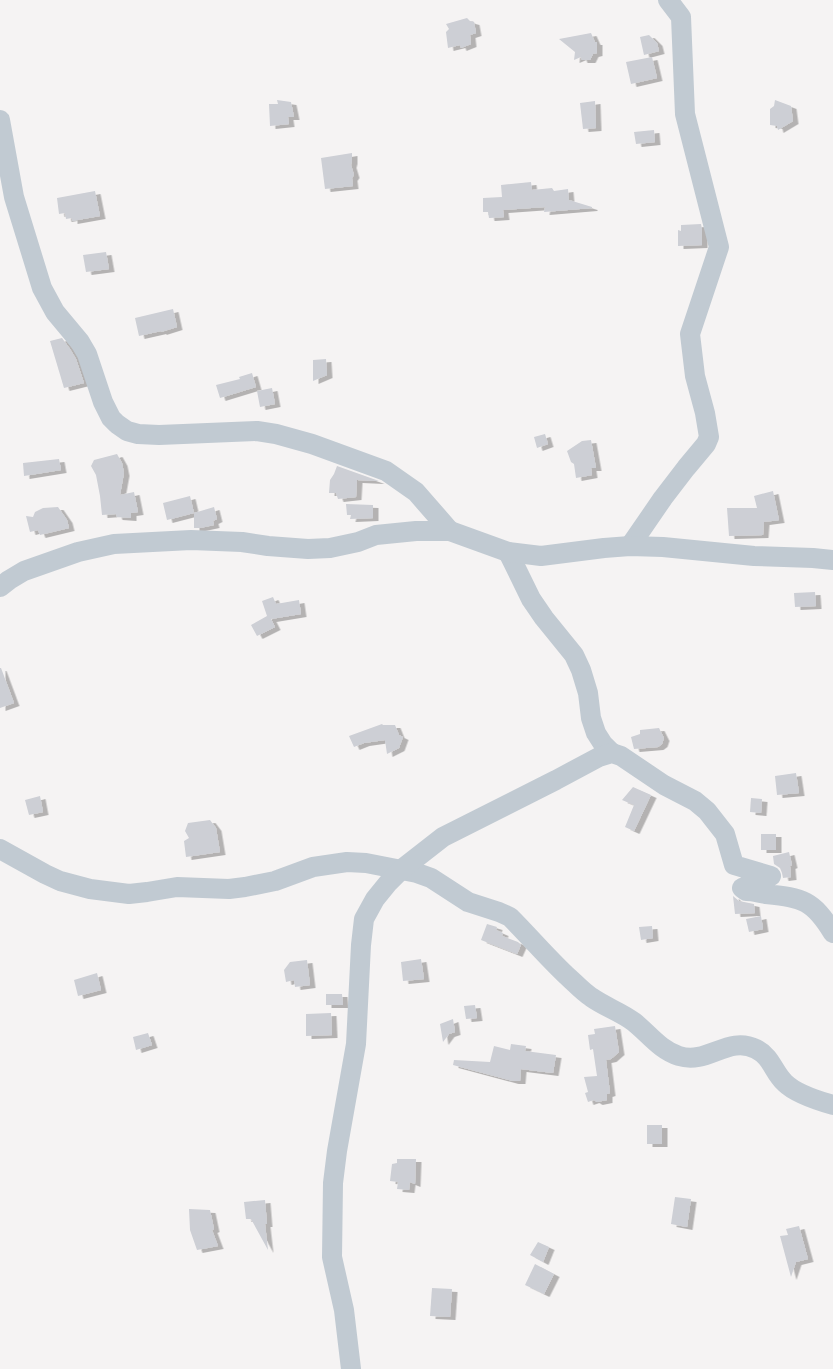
<svg xmlns="http://www.w3.org/2000/svg" width="833" height="1369" viewBox="0 0 833 1369" font-family="'Fira Sans Condensed',sans-serif">
<style>
.building{fill:#cdcfd5;filter:url(#shadow)}
.lines{fill:none;stroke-linecap:round;stroke-linejoin:round}
.minor{stroke:#c1cad2;stroke-width:20}
</style>
<defs>
<filter id="shadow"><feDropShadow dx="5.5" dy="3" stdDeviation="0" flood-color="#0004"/></filter>
</defs>
<rect width="100%" height="100%" fill="#f5f3f3"/>
<g class="building">
<path d="M467,18L470,21L474,22L476,33L470,35L471,44L461,48L460,45L448,48L446,32L449,29L446,24Z"/>
<path d="M591,33L595,42H597V53L593,54L590,60H582L581,57L574,60L575,52L559,39Z"/>
<path d="M649,35L657,43L659,51L644,55L640,37Z"/>
<path d="M652,57L657,78L631,84L626,62Z"/>
<path d="M277,100L291,102L294,117H288L289,124L270,126L269,104H278Z"/>
<path d="M775,100L791,106L793,121L778,130L777,126L770,125V109L774,106Z"/>
<path d="M595,101L596,128L583,129L580,103Z"/>
<path d="M654,130L655,142L636,144L634,132Z"/>
<path d="M352,153V161L351,165L354,175L352,178L353,186L325,189L321,158Z"/>
<path d="M531,182L532,190L552,188L554,191L568,189L569,200L592,207V208L544,212L545,207L503,210L504,217L490,218H489L488,212H483V198L502,197L501,185Z"/>
<path d="M95,191L100,216L72,221V218L66,219L65,213L59,214L57,198Z"/>
<path d="M701,224L702,229V245L678,246V230L681,231V225Z"/>
<path d="M106,252L109,269L86,272L83,255Z"/>
<path d="M173,309L177,327L161,332V331L139,336L135,318Z"/>
<path d="M62,338L70,349L76,359L84,383L64,388L50,341Z"/>
<path d="M326,359L327,375L313,381V360Z"/>
<path d="M252,373L256,387L220,398L216,385L240,379L239,377Z"/>
<path d="M272,388L275,404L260,407L257,391Z"/>
<path d="M545,434L548,444L537,448L534,437Z"/>
<path d="M591,440L596,468H591L592,475L576,478L574,464L571,462L567,451L582,441Z"/>
<path d="M117,454L122,463L124,473L120,495L134,492L138,512L131,513V518L117,517L116,514L102,515L100,496L96,475L91,466L94,460Z"/>
<path d="M59,459L61,470L24,476L23,463Z"/>
<path d="M337,466L379,481L357,480L356,497L338,499L336,493H329L330,480L334,474Z"/>
<path d="M773,491L779,520L764,522L763,535L729,536L727,508H757L754,496Z"/>
<path d="M190,496L194,513L214,507L217,519L213,521L214,525L200,528H194V513L167,520L163,503Z"/>
<path d="M346,504L373,505V518L350,519L351,515H347Z"/>
<path d="M58,507L67,520L69,528L40,535L38,530L30,532L26,516L33,517L35,512L43,508Z"/>
<path d="M815,592L816,606L795,607L794,593Z"/>
<path d="M273,597L276,604L299,600L301,614L271,619L275,627L257,636L251,625L267,616L262,601Z"/>
<path d="M0,668H1L14,703L0,708Z"/>
<path d="M382,724L383,725H395L399,735L403,737L399,748L387,754L385,740L364,743L354,747L349,736Z"/>
<path d="M659,728L664,738L662,744L658,747L634,749L631,737L640,734V730Z"/>
<path d="M796,773L799,793L777,795L775,776Z"/>
<path d="M633,787L651,795L634,831L625,827L634,805L622,800Z"/>
<path d="M40,796L43,812L29,815L25,800Z"/>
<path d="M751,798L762,799L761,813L750,812Z"/>
<path d="M210,820L216,828L220,852L186,857L184,841L189,838L185,831L188,823Z"/>
<rect x="761" y="834" width="15" height="16"/>
<path d="M789,852L792,865L790,866L791,877L783,878L782,873L780,868L774,864L773,856Z"/>
<path d="M733,896L739,901L754,904L755,913L735,914Z"/>
<path d="M761,916L763,929L749,932L746,919Z"/>
<path d="M487,924L497,927L496,930L503,933L502,936L518,942L521,945L517,954L481,940Z"/>
<path d="M652,926L653,938L641,940L639,927Z"/>
<path d="M421,959L424,979L403,981L401,962Z"/>
<path d="M307,960L310,985L295,987L294,980L286,982L284,970L290,962Z"/>
<path d="M97,973L101,990L78,996L74,980Z"/>
<path d="M326,994H342L343,1005H326Z"/>
<path d="M475,1005L477,1018L466,1019L464,1006Z"/>
<path d="M331,1013L332,1035L306,1036V1014Z"/>
<path d="M453,1019L455,1032L449,1034L443,1042L440,1024Z"/>
<path d="M615,1026L619,1052L611,1059L606,1060L610,1093L607,1094V1100L597,1102L594,1100L588,1102L585,1093L588,1092L584,1077L597,1076L593,1049L590,1050L588,1035L595,1034L594,1029Z"/>
<path d="M148,1033L152,1045L136,1050L133,1037Z"/>
<path d="M511,1044L526,1046L525,1051L556,1055L553,1073L521,1069L520,1081H513L453,1065L454,1060L490,1062L494,1046L510,1050Z"/>
<rect x="647" y="1125" width="15" height="19"/>
<path d="M397,1159H416L415,1184L410,1182L409,1190L397,1189L398,1182L390,1181L392,1164L397,1163Z"/>
<path d="M675,1197L691,1199L687,1227L671,1224Z"/>
<path d="M265,1200L267,1224H265L268,1250L251,1219H246L244,1202Z"/>
<path d="M189,1209L210,1210L214,1229L212,1230L218,1246L197,1250L190,1230Z"/>
<path d="M799,1226L808,1259L796,1262L791,1277L780,1236L788,1235L786,1229Z"/>
<path d="M538,1242L549,1247L543,1262L530,1255Z"/>
<path d="M535,1264L554,1274L544,1294L525,1285Z"/>
<path d="M432,1288L452,1289L450,1317L430,1316Z"/>
</g>
<g class="lines">
<g class="minor">
<path d="M0,120L14,197L42,288L55,312L80,342L87,354L103,402L111,418L117,424L127,431L138,434L159,435L257,431L276,434L312,444L386,471L416,492L450,531"/>
<path d="M630,546L663,498L686,468L706,444L709,437L705,413L695,376L690,334L719,247L685,114L681,17L668,0"/>
<path d="M508,552L531,599L544,618L574,655L581,670L588,693L591,718L596,733L603,744L612,753"/>
<path d="M0,587L9,580L24,571L78,552L114,544L191,540L242,542L268,546L308,549L330,548L358,542L376,535L416,531H450L508,552L541,556L604,548L630,546L663,547L754,556L813,558L833,560"/>
<path d="M0,849L45,874L60,881L90,889L129,894L147,892L177,887L229,889L245,887L275,881L313,867L347,862L366,863L417,873L431,878L468,902L499,912L510,917C529,936 546,956 566,975C574,982 582,991 591,997C605,1007 621,1012 634,1022C649,1034 660,1050 679,1056C708,1065 728,1035 756,1049C772,1057 773,1072 785,1083C795,1093 819,1101 833,1105"/>
<path d="M351,1369L344,1310L332,1257L333,1183L337,1151L356,1044L361,945L364,919L375,899L388,883L402,869L443,837L556,780L599,757L612,753L621,756L664,785L695,801L707,811L725,834L734,865L771,876L742,888L746,891C753,891 759,893 766,894C803,898 813,900 833,933"/>
</g>
</g>
</svg>
